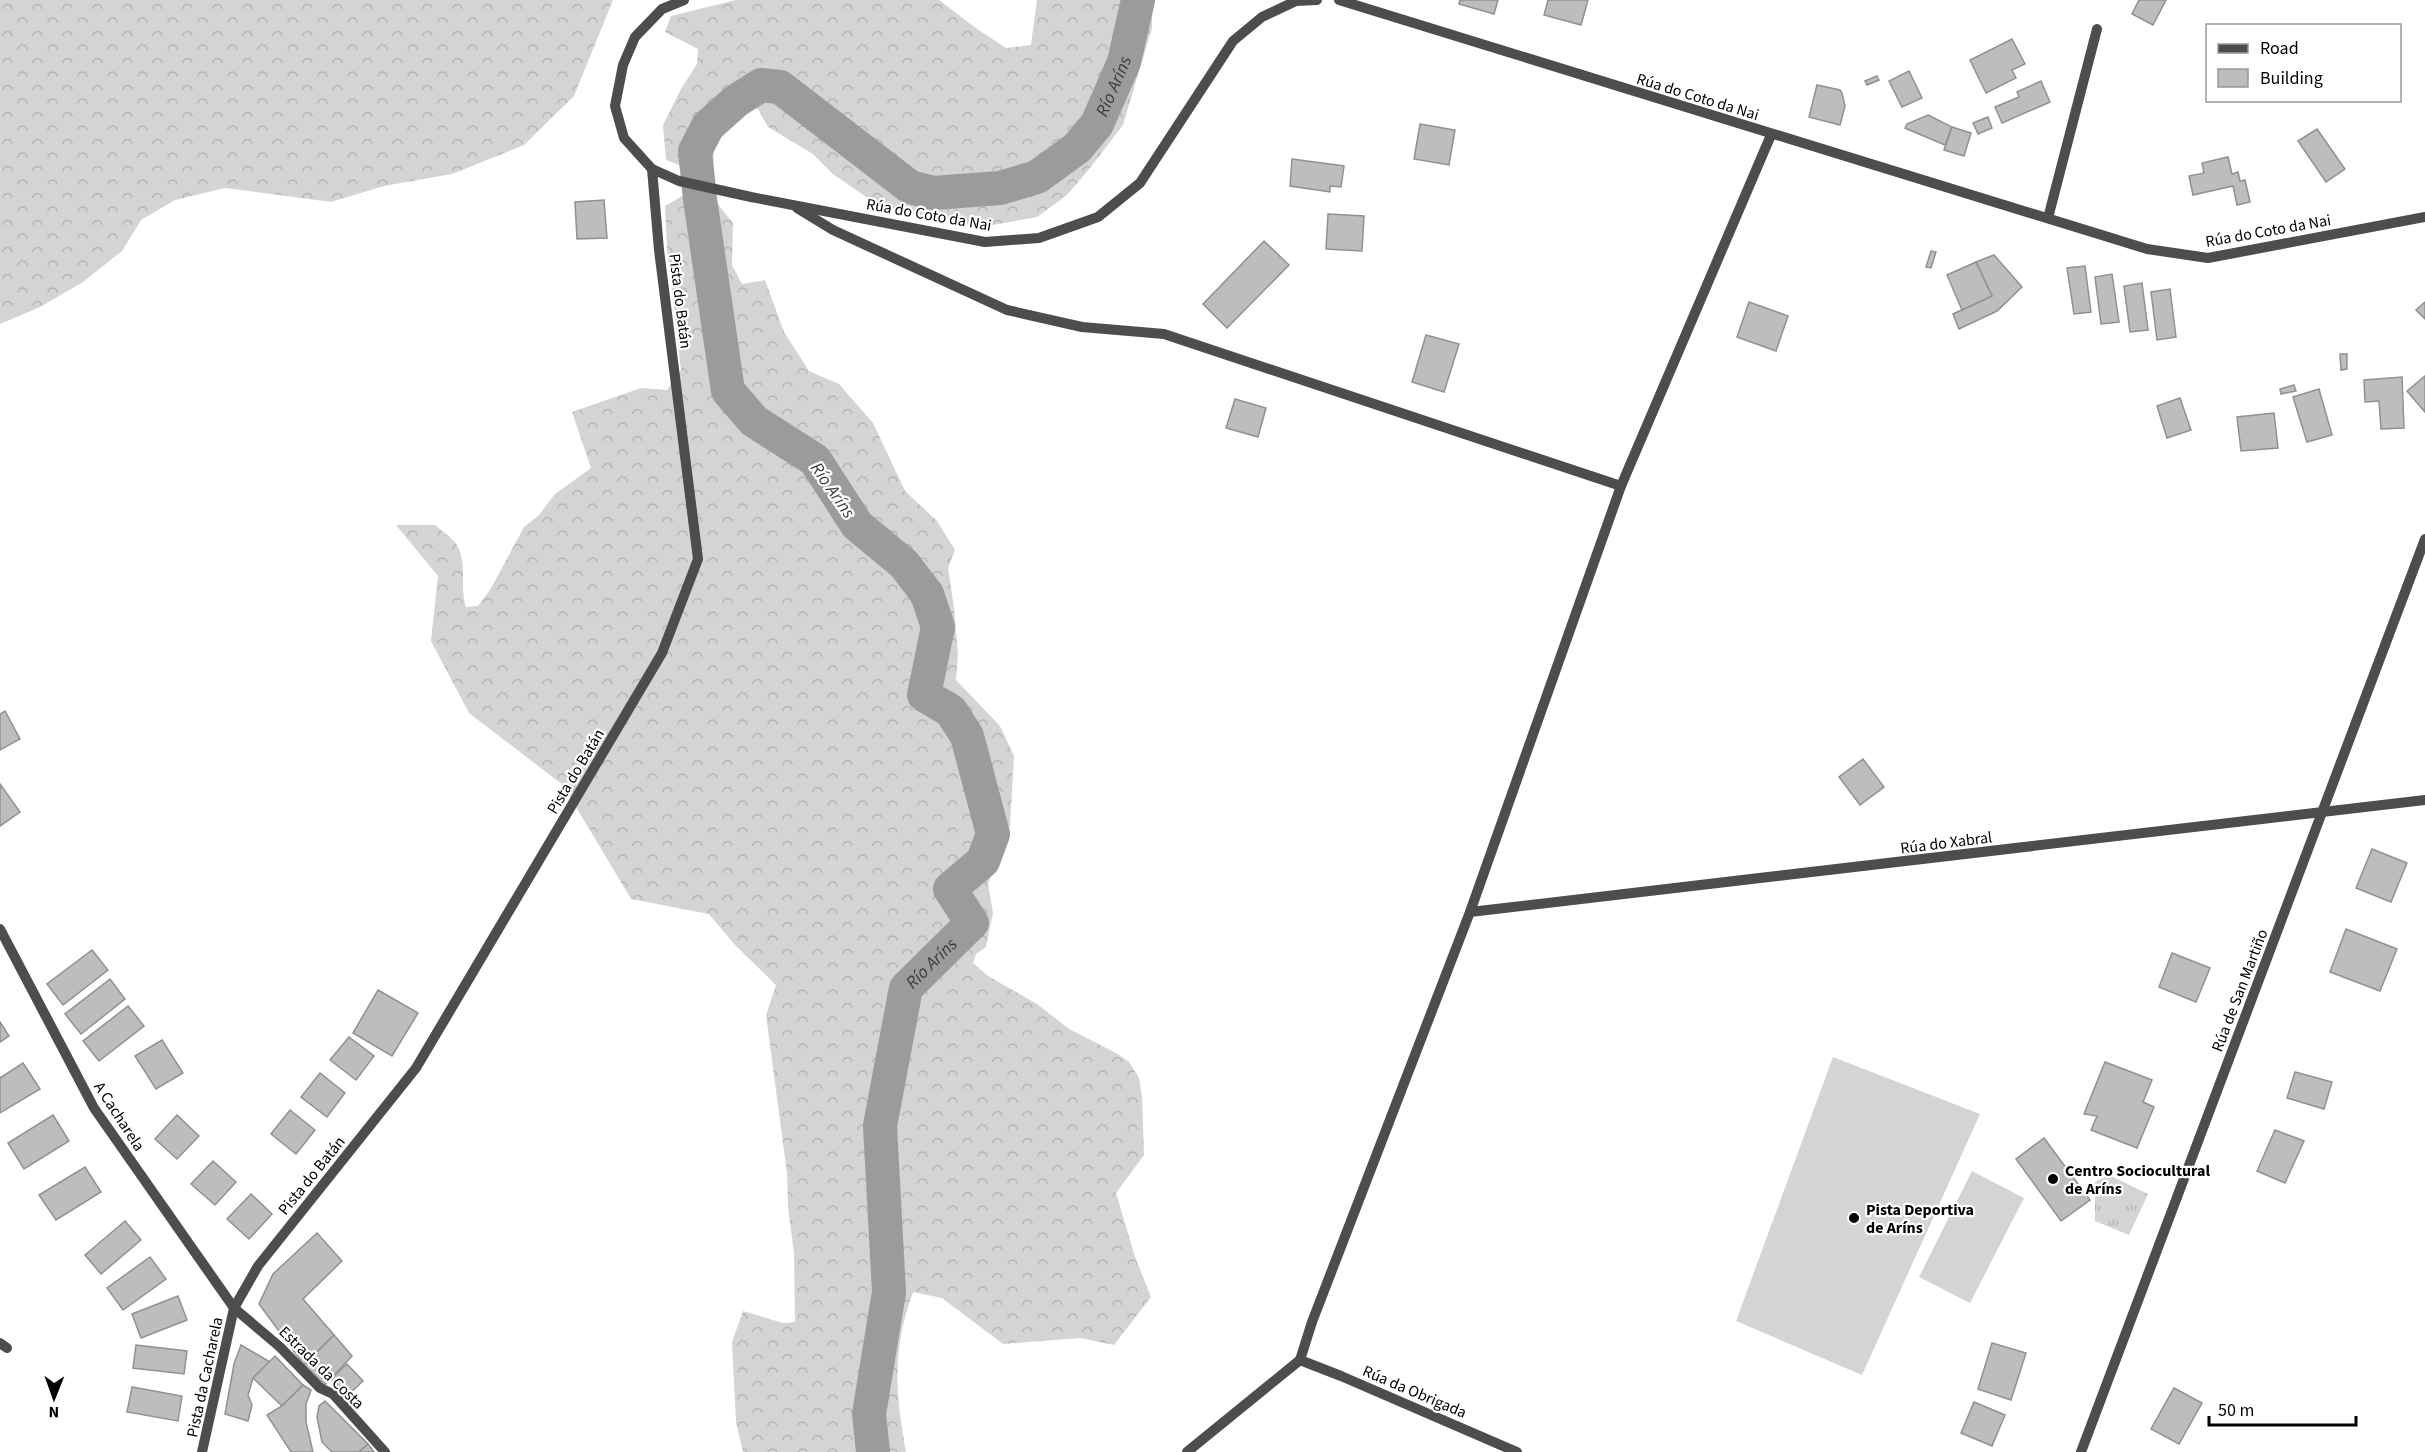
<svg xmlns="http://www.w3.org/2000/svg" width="2425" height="1452" viewBox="0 0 2425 1452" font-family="'Source Sans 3',sans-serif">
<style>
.grass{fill:#d4d4d4}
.forest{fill:url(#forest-crowns)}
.park{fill:url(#park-tufts)}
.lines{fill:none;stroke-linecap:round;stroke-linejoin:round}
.river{stroke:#9b9b9b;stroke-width:34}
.building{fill:#bdbdbd;stroke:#919191;stroke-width:1.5}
.minor{stroke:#4d4d4d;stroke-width:10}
.poi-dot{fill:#000;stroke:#fff;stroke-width:2}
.labels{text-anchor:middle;stroke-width:4.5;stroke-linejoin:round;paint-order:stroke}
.street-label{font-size:16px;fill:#000;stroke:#fff}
.poi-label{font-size:16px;font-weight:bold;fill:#000;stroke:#fff;text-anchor:start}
.water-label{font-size:18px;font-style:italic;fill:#3c3c3c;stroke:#fff}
</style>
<defs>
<pattern id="forest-crowns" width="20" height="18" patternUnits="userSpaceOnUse" patternTransform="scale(1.5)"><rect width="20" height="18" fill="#d4d4d4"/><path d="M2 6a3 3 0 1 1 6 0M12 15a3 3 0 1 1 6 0" fill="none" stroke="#b4b4b4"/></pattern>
<pattern id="park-tufts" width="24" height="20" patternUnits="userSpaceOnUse" patternTransform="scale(1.5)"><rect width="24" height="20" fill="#d4d4d4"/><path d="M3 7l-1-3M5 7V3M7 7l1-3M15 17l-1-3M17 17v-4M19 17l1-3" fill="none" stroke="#b4b4b4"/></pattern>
</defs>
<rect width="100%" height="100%" fill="#fff"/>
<g class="grass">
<path d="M1833,1057L1980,1114L1862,1375L1736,1321Z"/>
<path d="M1972,1171L2024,1198L1970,1303L1919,1277Z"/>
</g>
<g class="forest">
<path d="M0,0H613L574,96L524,145L452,174L384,186L331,202L225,188L175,200L141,220L122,251L83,282L40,307L0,324Z"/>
<path d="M736,0H939L977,29L1006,48L1031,45L1037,0H1152V28L1123,125L1090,168L1067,195L1037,217L981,227L919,216L875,203L833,174L813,154L768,127L758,109L748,105L714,146L713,170L685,167L666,160L663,125L681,89L697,64L698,49L665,32L671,16Z"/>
<path d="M684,195L717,203L733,223L732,265L742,284L765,280L784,332L809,371L839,384L873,423L905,491L937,521L955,550L948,568L954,607L958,655L956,680L1000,726L1014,756L1010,826L988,884L993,913L989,932L986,947L976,954L973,963L988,976L1037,1004L1069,1029L1116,1053L1129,1062L1139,1078L1142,1097L1144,1155L1116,1193L1135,1257L1151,1297L1114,1345L1080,1338L1003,1344L942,1298L913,1292C892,1350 895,1392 906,1452H743L736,1422L732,1342L743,1311L783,1323L795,1322L794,1253L788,1207L787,1173L766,1015L776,985L736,946L709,914L631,899L563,785L469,713L431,641L438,576L396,525H435C441,530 448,535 454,541C469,559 459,587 466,607L478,606L490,590L524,527L539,515L555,494L591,468L572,412L641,388L667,390L681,370L667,248L665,206Z"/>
</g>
<path class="park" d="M2109,1175L2148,1194L2129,1235L2095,1221V1182Z"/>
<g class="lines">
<path class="river" id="s1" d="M873,1452L869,1414L889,1292L880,1126L906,988L972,923L950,889L983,861L993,834L967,736L951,711L924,695L938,627L927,594L904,564L857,525L815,460L754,421L728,391L700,199L695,151L708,126L736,101L761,85L780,87L910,187L933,193L1000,188L1037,177L1077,148L1097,124L1124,62L1138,0"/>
</g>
<g class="building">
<path d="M1460,0H1498L1494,14L1459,4Z"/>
<path d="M1548,0H1588L1581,25L1544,15Z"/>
<path d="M2139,0H2166L2153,25L2132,14Z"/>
<path d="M2012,39L2025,64L2012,70L2016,78L1986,93L1970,60Z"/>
<path d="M1909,71L1922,98L1902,107L1889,81Z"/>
<path d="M1877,76L1879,80L1867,85L1865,81Z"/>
<path d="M2041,81L2050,102L2002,123L1995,107L2019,97L2017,92Z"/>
<path d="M1817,85L1840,90L1842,93L1845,106L1840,125L1809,117Z"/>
<path d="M1928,115L1952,127L1945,145L1905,128L1907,124Z"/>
<path d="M1988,117L1992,128L1978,134L1973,123Z"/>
<path d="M1420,124L1455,130L1449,165L1414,159Z"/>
<path d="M1952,127L1971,133L1964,156L1944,150Z"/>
<path d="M2317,129L2345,169L2326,182L2298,141Z"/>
<path d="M2228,157L2232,174L2238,172L2240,181L2245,180L2250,202L2237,205L2233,186L2193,195L2189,176L2204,173L2202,163Z"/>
<path d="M1292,159L1344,166L1341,187L1330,186V192L1290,186Z"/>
<path d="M604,200L607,238L577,239L575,202Z"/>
<path d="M1328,214L1364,216L1362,251L1326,249Z"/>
<path d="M1264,241L1289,265L1227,328L1203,304Z"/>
<path d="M1931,251L1936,252L1931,268L1926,267Z"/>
<path d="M1994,255L2022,287L1997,311L1959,329L1953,314L1992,296L1976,262Z"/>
<path d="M1976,262L1992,296L1962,310L1947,275Z"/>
<path d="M2085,266L2091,312L2074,314L2067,268Z"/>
<path d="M2112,274L2119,322L2101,324L2095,277Z"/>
<path d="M2142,283L2148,330L2130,332L2124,286Z"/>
<path d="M2170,289L2176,337L2157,340L2151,292Z"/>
<path d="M1749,302L1788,316L1776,351L1737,337Z"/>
<path d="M2425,302V319L2416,310Z"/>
<path d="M1426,335L1459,344L1444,392L1412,382Z"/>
<path d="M2340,354H2347V369L2341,370Z"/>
<path d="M2425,376V412L2407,391Z"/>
<path d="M2402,377L2404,428L2381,429L2379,401L2365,402L2364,380Z"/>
<path d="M2294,385L2296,391L2281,394L2280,389Z"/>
<path d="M2319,389L2332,435L2307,442L2293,397Z"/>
<path d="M2180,398L2191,430L2167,438L2157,406Z"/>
<path d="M1235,399L1266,408L1258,437L1226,428Z"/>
<path d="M2274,413L2278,448L2241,451L2237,417Z"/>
<path d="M5,711L20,739L0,750V714Z"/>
<path d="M1863,759L1884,787L1860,805L1839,777Z"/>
<path d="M0,784L20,812L0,826Z"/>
<path d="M2372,849L2407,863L2391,902L2356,888Z"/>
<path d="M2346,929L2397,949L2380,991L2330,972Z"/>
<path d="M92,950L108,970L63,1005L47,984Z"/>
<path d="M2172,953L2210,968L2196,1002L2159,987Z"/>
<path d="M110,979L125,999L81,1034L65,1014Z"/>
<path d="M378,990L418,1013L392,1056L353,1033Z"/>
<path d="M128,1006L144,1026L99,1061L83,1041Z"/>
<path d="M0,1022L9,1036L0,1042Z"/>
<path d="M349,1037L374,1056L356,1080L330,1060Z"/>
<path d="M162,1040L183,1073L156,1089L135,1056Z"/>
<path d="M2105,1062L2152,1080L2143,1102L2154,1107L2137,1148L2091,1130L2097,1116L2084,1114Z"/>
<path d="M23,1063L40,1089L0,1113V1078Z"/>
<path d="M2295,1072L2332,1082L2324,1109L2287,1098Z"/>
<path d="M320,1073L345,1093L327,1117L301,1097Z"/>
<path d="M290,1110L315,1130L296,1154L271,1134Z"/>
<path d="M53,1115L69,1141L24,1169L8,1143Z"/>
<path d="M177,1115L199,1136L177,1159L155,1139Z"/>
<path d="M2275,1130L2304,1141L2285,1183L2257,1171Z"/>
<path d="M2044,1138L2090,1200L2061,1221L2016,1159Z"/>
<path d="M213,1161L236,1182L215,1205L191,1184Z"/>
<path d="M85,1167L101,1192L56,1220L39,1195Z"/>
<path d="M251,1194L272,1214L249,1239L227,1219Z"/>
<path d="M125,1221L141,1240L101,1274L85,1255Z"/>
<path d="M317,1233L342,1261L303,1299L334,1335L304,1365L259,1304L273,1274Z"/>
<path d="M150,1257L166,1279L123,1310L107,1288Z"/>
<path d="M178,1296L187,1320L141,1338L132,1314Z"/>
<path d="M334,1335L352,1356L325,1385L304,1365Z"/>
<path d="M1992,1343L2026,1353L2011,1400L1978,1389Z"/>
<path d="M136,1345L187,1351L184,1374L133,1368Z"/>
<path d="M241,1345L270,1362L253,1378L248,1395L252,1405L248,1421L225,1414L234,1364Z"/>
<path d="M275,1356L303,1385L282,1406L253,1378Z"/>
<path d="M347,1364L363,1381L347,1396L331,1379Z"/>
<path d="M303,1385L311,1390L306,1404V1422L313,1452H291L267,1415L282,1406Z"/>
<path d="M132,1387L182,1396L178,1421L127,1412Z"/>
<path d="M2174,1388L2202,1403L2179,1444L2151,1429Z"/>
<path d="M325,1401L368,1444L359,1452H332L322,1442L317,1417L319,1406Z"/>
<path d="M1974,1402L2005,1415L1992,1446L1961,1433Z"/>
<path d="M368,1444L374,1452H359Z"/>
</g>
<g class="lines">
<g class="minor">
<path d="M684,0L662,9L635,37L623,65L615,106L624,138L652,169L679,181L751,197L985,242L1039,238L1098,217L1140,183L1233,41L1262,17L1296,1L1317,0"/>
<path d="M1339,0L2147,249L2208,258L2425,217"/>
<path d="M797,208L833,230L1007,310L1082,327L1164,334L1621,486"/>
<path d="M2048,218L2097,29"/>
<path d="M1470,912L2425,800"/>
<path d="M0,929L94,1108L234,1308L280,1347L320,1388L333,1394L385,1452"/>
<path d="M0,1343L7,1348"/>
<path d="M1300,1360L1341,1376L1517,1452"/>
<path d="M202,1452L234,1308L258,1266L416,1068L662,653L698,559L659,250L652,169"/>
<path d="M1187,1452L1300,1360L1312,1322L1470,912L1621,486L1771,135"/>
<path d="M2081,1452L2425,539"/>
</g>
</g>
<g class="poi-dot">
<circle cx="2053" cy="1179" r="6"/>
<circle cx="1854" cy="1218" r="6"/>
</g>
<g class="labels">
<g class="street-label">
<text transform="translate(1698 96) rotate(17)" y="6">Rúa do Coto da Nai</text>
<text transform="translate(929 214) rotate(10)" y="6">Rúa do Coto da Nai</text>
<text transform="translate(2268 230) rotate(-10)" y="6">Rúa do Coto da Nai</text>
<text transform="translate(681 301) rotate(83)" y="6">Pista do Batán</text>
<text transform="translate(575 771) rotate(-59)" y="6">Pista do Batán</text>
<text transform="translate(1946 842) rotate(-7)" y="6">Rúa do Xabral</text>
<text transform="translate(2239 990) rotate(-69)" y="6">Rúa de San Martiño</text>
<text transform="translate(120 1116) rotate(57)" y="6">A Cacharela</text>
<text transform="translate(311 1175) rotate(-51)" y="6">Pista do Batán</text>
<text transform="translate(322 1367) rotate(44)" y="6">Estrada da Costa</text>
<text transform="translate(204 1377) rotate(-78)" y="6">Pista da Cacharela</text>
<text transform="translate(1415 1391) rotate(23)" y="6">Rúa da Obrigada</text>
</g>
<g class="poi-label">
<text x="2065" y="1176">Centro Sociocultural<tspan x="2065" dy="18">de Aríns</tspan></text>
<text x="1866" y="1215">Pista Deportiva<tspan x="1866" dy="18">de Aríns</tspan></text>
</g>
<g class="water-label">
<text dy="6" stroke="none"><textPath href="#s1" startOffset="2001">Río Aríns</textPath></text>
<text transform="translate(833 490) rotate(55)" y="6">Río Aríns</text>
<text dy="6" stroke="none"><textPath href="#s1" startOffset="504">Río Aríns</textPath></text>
</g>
</g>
<rect x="2206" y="24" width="195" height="78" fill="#ffffff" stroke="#999999" stroke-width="1.5"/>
<rect x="2218" y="44" width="30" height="9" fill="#4d4d4d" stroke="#999999" stroke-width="1.5"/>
<text x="2260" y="54" font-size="18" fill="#000000">Road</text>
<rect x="2218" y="69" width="30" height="18" fill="#bdbdbd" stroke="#999999" stroke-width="1.5"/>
<text x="2260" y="84" font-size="18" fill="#000000">Building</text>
<g transform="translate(54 1398) rotate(181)" stroke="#ffffff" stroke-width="4.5" paint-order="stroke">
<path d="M0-4.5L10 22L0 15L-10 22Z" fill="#000000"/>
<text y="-9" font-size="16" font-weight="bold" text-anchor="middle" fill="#000000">N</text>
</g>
<path d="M2209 1416v9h147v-9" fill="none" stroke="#000000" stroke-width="3"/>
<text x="2218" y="1416" font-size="18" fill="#000000" stroke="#ffffff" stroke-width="4.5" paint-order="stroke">50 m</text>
</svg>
